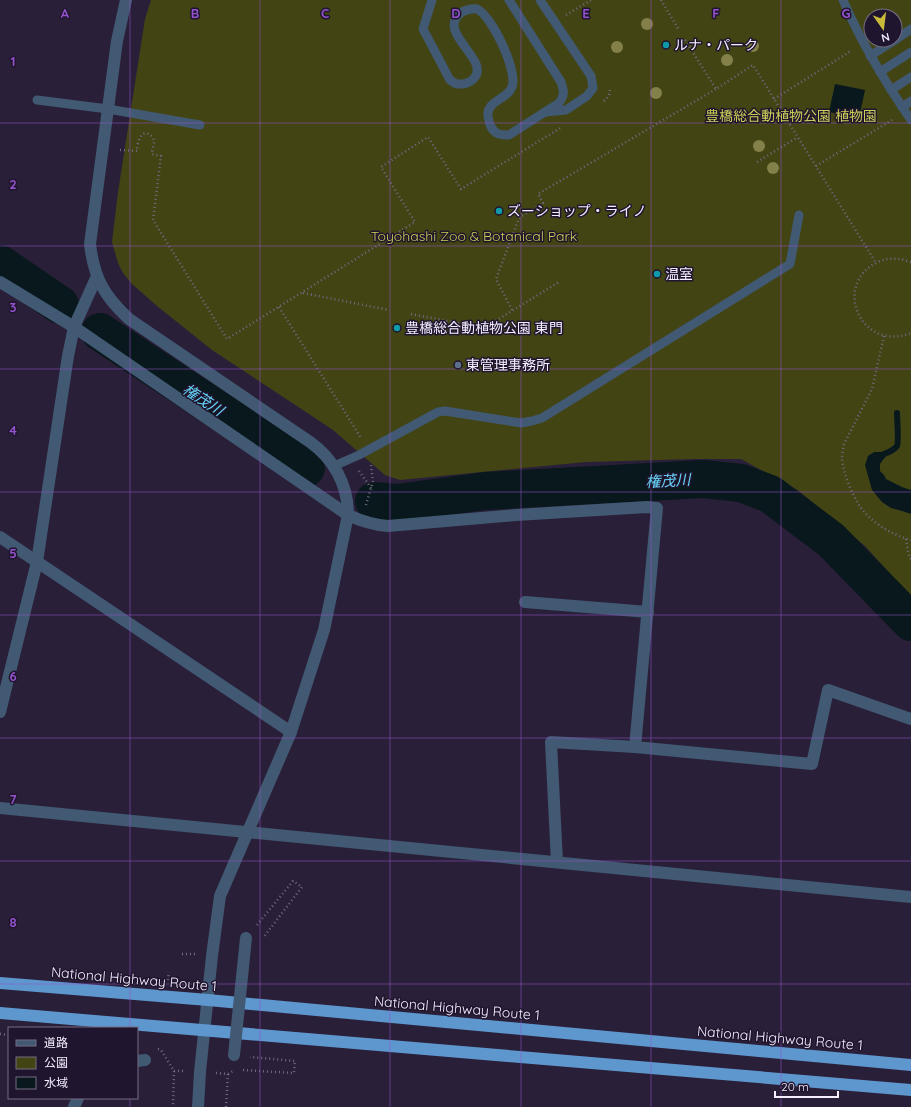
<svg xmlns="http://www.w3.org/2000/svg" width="911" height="1107" viewBox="0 0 911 1107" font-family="Quicksand,'Noto Sans JP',sans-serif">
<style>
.green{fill:#424414;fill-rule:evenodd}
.water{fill:#09181c}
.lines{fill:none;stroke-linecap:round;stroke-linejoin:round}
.stream{stroke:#09181c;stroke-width:6}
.river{stroke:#09181c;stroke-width:38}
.path{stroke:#736980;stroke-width:2.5;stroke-dasharray:1 3;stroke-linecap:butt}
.service{stroke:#415972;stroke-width:9}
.minor{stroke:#415972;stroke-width:12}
.tertiary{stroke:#415972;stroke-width:12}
.trunk{stroke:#5e96ce;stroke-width:12}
.pedestrian-bridge{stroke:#415972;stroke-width:12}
.tree{fill:#83804a}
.grid{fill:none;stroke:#9353cc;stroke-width:1;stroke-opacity:0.55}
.culture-dot{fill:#0f9aa8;stroke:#20152e;stroke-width:1.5}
.service-dot{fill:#5c6f8a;stroke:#20152e;stroke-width:1.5}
.labels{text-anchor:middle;stroke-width:3;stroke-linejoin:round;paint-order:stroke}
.poi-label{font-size:14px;fill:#f4eeff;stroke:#20152e;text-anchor:start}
.park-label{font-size:14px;fill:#cbcf58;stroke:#20152e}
.street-label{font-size:14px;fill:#f4eeff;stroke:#20152e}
.water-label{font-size:15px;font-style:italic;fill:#64d5f8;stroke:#20152e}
.grid-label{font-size:13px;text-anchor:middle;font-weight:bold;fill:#9353cc;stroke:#20152e;stroke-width:3;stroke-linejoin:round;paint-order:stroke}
</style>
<rect width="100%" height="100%" fill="#2a1f38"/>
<path class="green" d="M151,0H911V597L865,546L799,491L741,459H694L586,462L400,480L385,475L333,430L212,350L157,306L132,284L123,273L118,263L112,242L118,192L145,19ZM871,16H895V40H871Z"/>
<g class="water">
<path d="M835,84L865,90L859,118L829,112Z"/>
<path d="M874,452H881L886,456L880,464V471L884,475L886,479L902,487L911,490V514L902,511L891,508L882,502L872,490L865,465L868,456Z"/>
</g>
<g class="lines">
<path class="stream" d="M877,457C883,454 893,452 897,446C899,442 897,419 897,413"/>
<g class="river">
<path d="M0,264L60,305"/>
<path d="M100,332L306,468"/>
<path d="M374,501L397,503L485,491L703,479L741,483L770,494L831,540L911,622"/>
</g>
<g class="path">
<path d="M661,0L679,30"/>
<path d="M566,15L591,0"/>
<path d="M685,40L716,89L753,65L876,263"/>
<path d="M774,99L851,51"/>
<path d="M604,101C609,97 611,93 609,87"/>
<path d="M120,150L137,151C137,147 138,140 141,136C145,130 154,135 154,142C154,145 152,150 152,154L161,156L153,220L227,339L415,222L381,167L428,137L461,189L562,127"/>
<path d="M757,162L798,137"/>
<path d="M816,166L892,120"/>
<path d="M911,262C900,258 888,257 878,262C831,284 861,353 911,333"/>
<path d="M303,293L389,310"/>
<path d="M279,307L361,438"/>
<path d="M512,310L496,279L519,218L543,203L538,194L716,89"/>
<path d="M411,314L484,328L559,282"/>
<path d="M884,336L872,389L844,444C843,449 842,454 842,459C843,473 853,497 861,508C872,523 894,536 911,540"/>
<path d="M359,471L371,488"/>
<path d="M366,505L373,481L371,465"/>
<path d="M906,539L909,557L911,559"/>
<path d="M257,925L293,881L302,887L263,938"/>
<path d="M182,954H195"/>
<path d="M168,980L169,972"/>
<path d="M0,1034L9,1035"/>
<path d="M158,1049L161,1050L174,1071L173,1107"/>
<path d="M243,1070L294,1073L295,1061L250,1057"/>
<path d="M174,1071H183"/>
<path d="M216,1073L228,1074L233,1071"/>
<path d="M226,1107L228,1074"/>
</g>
<g class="service">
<path d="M432,0L423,29L450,80C453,82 455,84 458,84C470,85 481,76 476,64C470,48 440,27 462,12C466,10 472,8 477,9C492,16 518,71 512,87C508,99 486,101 488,116C489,120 489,123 491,127C496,135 501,135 509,135L559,103C565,95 564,91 561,82L509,0"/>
<path d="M540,0L591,76L593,88L587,96L566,110L545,112"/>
<path d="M843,0C861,42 885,82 911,120"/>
<path d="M895,40L911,29"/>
<path d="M870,56L895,40"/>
<path d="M880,72L911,52"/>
<path d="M891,90L911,77"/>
<path d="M37,100L108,109L200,125"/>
<path d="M902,107L911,101"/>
<path d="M334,466L359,455L438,412L445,411L521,423L532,421L542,418L790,264L799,215"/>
</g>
<g class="minor">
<path d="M0,282L74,327L348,515C361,521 374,525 388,526L516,515L647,507L657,508L635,747L812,764L828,690L911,719"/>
<path d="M0,537L291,732"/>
<path d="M525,602L648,612"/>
<path d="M0,712L37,562L68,356L74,327L97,276"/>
<path d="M0,808L911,897"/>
<path d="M557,862L551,742L635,747"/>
<path d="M137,1061L145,1060"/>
<path d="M74,1107L78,1098"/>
</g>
<path class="tertiary" d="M126,0L117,41L90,244C94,278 104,296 129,319L310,442C334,459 348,485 348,515L324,630L291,732L220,896L212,956L200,1072L198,1107"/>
<g class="trunk">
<path d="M0,983L208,1000L911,1065"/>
<path d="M0,1013L911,1090"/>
</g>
<path class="pedestrian-bridge" d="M234,1055L246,938"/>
</g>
<g class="tree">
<circle cx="647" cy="24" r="6"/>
<circle cx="753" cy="46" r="6"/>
<circle cx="617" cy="47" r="6"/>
<circle cx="727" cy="60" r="6"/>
<circle cx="656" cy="93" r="6"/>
<circle cx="759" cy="146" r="6"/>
<circle cx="773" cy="168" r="6"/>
</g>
<path class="grid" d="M130,0V1028M260,0V1107M390,0V1107M521,0V1107M651,0V1107M781,0V1107M0,123H911M0,246H911M0,369H911M0,492H911M0,615H911M0,738H911M0,861H911M0,984H911M130,1098V1107"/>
<g class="culture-dot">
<circle cx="666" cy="45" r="4"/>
<circle cx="499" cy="211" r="4"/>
<circle cx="657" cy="274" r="4"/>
<circle cx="397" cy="328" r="4"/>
</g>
<circle class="service-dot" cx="458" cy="365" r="4"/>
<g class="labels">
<g class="poi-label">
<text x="674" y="50">ルナ・パーク</text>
<text x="507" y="216">ズーショップ・ライノ</text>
<text x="665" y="279">温室</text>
<text x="405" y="333">豊橋総合動植物公園 東門</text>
<text x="466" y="370">東管理事務所</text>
</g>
<g class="park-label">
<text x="791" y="121">豊橋総合動植物公園 植物園</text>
<text x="474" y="241">Toyohashi Zoo &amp; Botanical Park</text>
</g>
<g class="street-label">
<text transform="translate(134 979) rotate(5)" y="5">National Highway Route 1</text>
<text transform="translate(457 1008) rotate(5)" y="5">National Highway Route 1</text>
<text transform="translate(780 1038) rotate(5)" y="5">National Highway Route 1</text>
</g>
<g class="water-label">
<text transform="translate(203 400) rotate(33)" y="5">権茂川</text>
<text transform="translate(668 481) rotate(-3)" y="5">権茂川</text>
</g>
</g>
<g class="grid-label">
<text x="65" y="18">A</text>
<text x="195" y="18">B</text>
<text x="325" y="18">C</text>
<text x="456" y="18">D</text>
<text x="586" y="18">E</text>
<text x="716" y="18">F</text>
<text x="846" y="18">G</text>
<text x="13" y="66">1</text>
<text x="13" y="189">2</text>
<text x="13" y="312">3</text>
<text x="13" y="435">4</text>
<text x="13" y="558">5</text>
<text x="13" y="681">6</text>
<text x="13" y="804">7</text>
<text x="13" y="927">8</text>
</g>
<rect x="8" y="1027" width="130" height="72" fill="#20152e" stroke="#756c82"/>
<rect x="16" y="1040" width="20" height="6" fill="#415972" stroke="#756c82"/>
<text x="44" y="1047" font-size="12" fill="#f4eeff">道路</text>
<rect x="16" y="1057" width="20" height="12" fill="#424414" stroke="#756c82"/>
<text x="44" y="1067" font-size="12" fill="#f4eeff">公園</text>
<rect x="16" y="1077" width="20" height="12" fill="#09181c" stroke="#756c82"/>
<text x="44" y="1087" font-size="12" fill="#f4eeff">水域</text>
<g transform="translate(883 28) rotate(166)"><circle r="19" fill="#20152e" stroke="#756c82"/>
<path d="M0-3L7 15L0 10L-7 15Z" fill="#c9ba3a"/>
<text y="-6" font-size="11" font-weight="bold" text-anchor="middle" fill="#f4eeff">N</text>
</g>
<path d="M775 1091v6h63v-6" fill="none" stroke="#f4eeff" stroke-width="2"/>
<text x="781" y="1091" font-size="12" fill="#f4eeff" stroke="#20152e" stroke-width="3" paint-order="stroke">20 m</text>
</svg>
